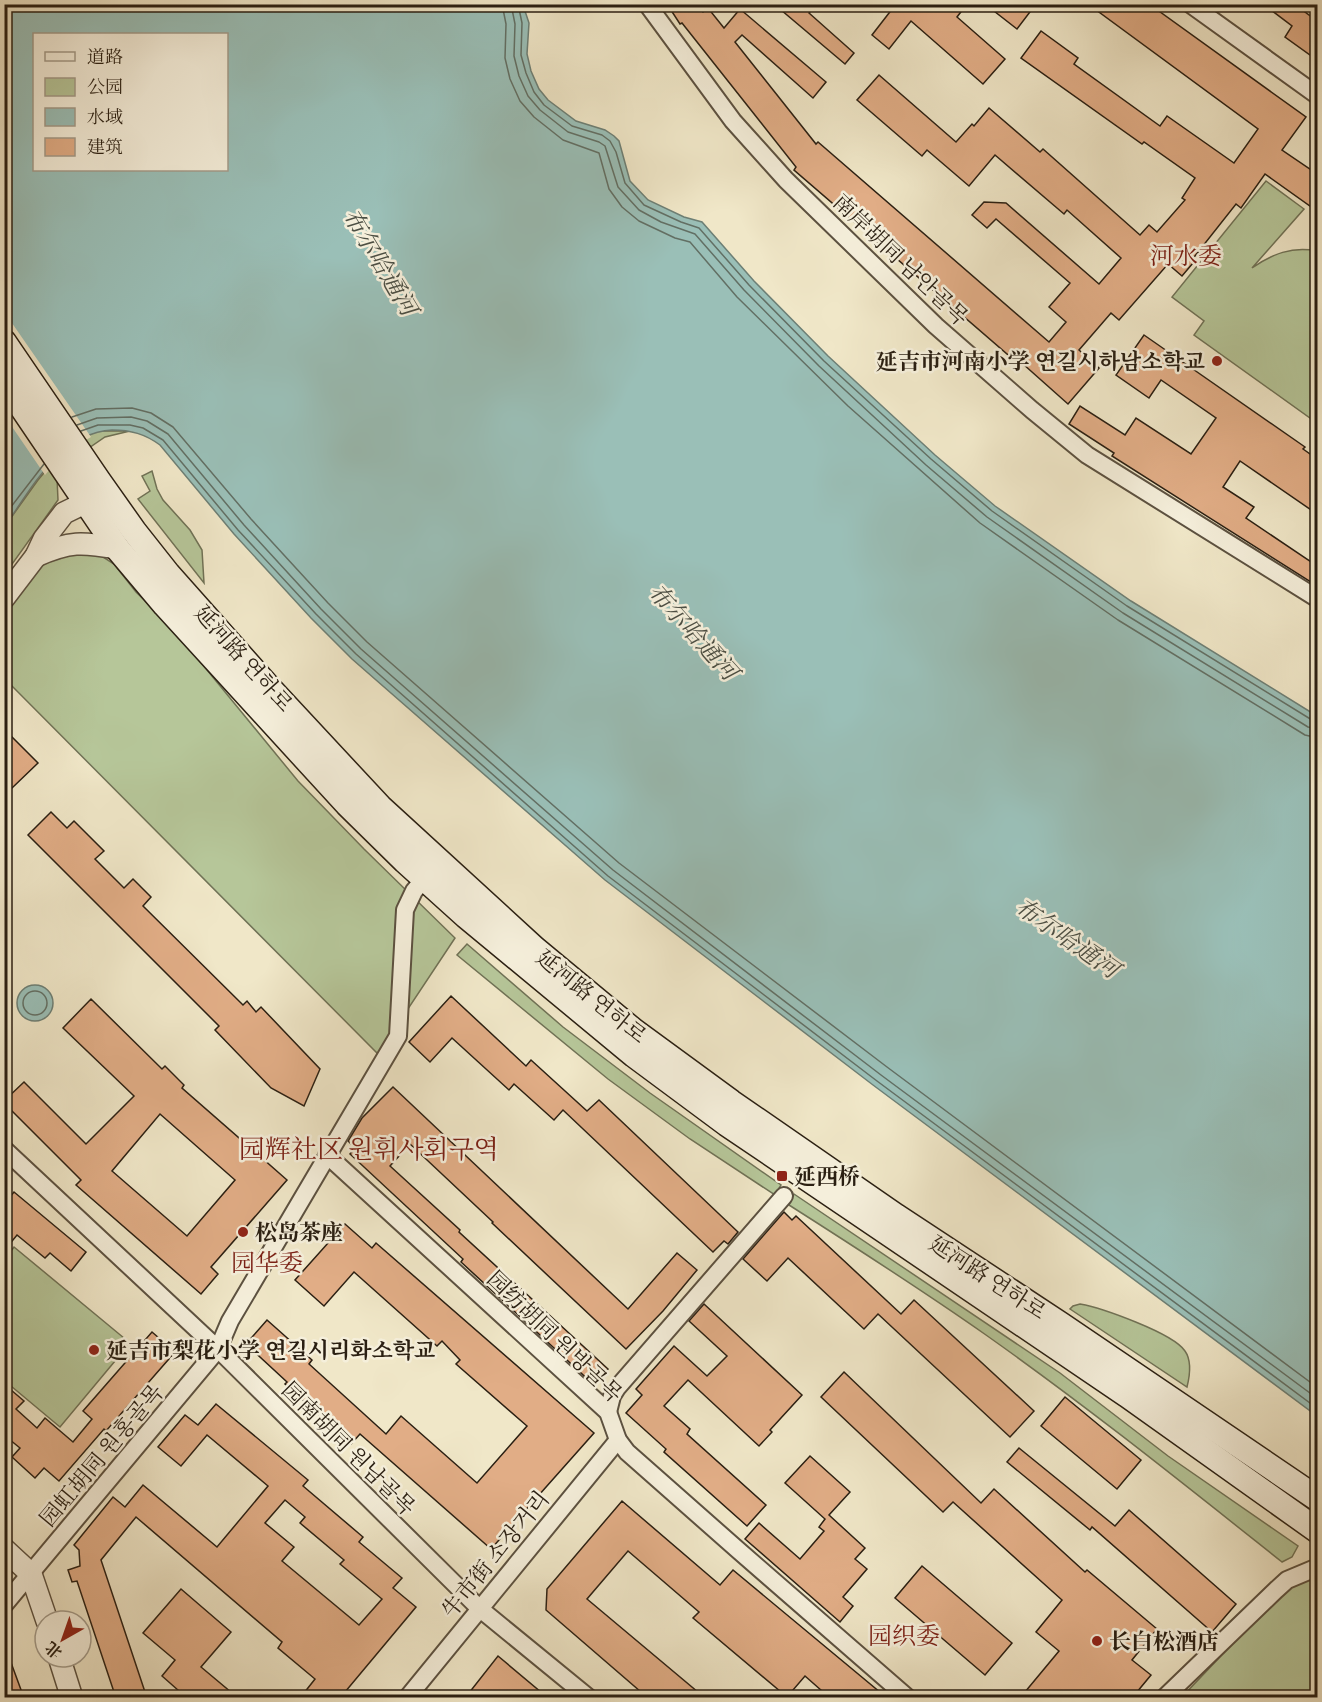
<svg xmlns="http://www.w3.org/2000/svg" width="1322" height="1702" viewBox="0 0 1322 1702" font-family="'EB Garamond','Noto Serif SC','Noto Serif KR',serif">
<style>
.green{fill:#b6c699;stroke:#707256;stroke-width:1.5}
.water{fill:#9abfb7;stroke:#6d7f75;stroke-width:1.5;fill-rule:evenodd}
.pier{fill:#f0e7c8}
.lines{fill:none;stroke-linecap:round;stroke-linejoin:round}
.shore{stroke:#626f64;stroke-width:1.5}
.building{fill:#e1ad86;stroke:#2a1f12;stroke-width:1.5;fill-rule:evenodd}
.minor-casing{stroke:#5c5140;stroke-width:20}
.tertiary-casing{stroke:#5c5140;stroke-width:24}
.secondary-casing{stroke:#2a1f12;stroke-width:27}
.minor{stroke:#f5efdb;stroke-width:16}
.tertiary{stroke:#f5efdb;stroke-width:21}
.secondary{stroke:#f5efdb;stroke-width:24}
.poi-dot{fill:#8f2418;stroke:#f5efdb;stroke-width:2}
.labels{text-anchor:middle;stroke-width:5;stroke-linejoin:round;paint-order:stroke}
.street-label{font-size:22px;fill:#2a1f12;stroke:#f5efdb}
.poi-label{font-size:22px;font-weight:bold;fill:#2a1f12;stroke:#f5efdb;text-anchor:start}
.neighbourhood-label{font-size:24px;fill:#7a1f14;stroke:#f5efdb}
.water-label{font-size:24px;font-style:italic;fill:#4c4f44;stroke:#f5efdb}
.quarter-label{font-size:26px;fill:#7a1f14;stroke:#f5efdb}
</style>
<rect width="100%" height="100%" fill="#f0e7c8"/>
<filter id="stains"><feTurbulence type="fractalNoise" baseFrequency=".00333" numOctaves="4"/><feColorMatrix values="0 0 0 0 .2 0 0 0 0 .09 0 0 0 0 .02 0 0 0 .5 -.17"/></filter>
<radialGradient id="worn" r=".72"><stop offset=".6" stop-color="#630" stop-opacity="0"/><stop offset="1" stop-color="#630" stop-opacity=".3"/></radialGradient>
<g class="green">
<path d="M1266,181L1304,209L1252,268C1272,254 1292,246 1317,251V423L1194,335L1204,321L1172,297Z"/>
<path d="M98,431H130L105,437L73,459L57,478L58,500L5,574V526L38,480L63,450L81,438Z"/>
<path d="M152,471L157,489L163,500L190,530L202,550L204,583L138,499L150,491L142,476Z"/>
<path d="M97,553L114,564L136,592L171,626L298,781L364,849L455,938L378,1054L5,679V615L37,570L47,559L57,554Z"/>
<path d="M467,944L563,1027L650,1093L781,1185L775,1195L690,1139L608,1079L457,955Z"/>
<path d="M794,1194L1060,1373L1168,1456L1298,1546L1292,1557L1282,1562C1185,1485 1088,1407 986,1335C922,1290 855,1247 789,1205Z"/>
<path d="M14,1247L130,1343L60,1427L5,1381V1259Z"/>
<path d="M1080,1304C1102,1308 1173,1333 1185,1351C1192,1361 1190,1375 1187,1387L1070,1309L1073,1306Z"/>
<path d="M1317,1573L1318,1695L1316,1697L1181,1698L1275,1599L1288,1587Z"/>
</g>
<g class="water">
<path d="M5,5H523L529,23L527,54L531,71L539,89L548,100L576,121L605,130L614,136L619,141L630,181L648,200L684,217L702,222L754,281L828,356L935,455L995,506L1131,601L1317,716V1416L873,1085L605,880L352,659L311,618L234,534L160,445C145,434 131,430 112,430C60,433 32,488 5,526ZM34,34H226V170H34Z"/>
<circle cx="35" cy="1003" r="18"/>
</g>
<path class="pier" d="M5,313L91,437L65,452L45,475L4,415Z"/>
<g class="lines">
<g class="shore">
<path d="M502,4L506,24L505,58L510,79L520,101L534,117L563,140L599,153L609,189L622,207L639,221L675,238L690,242L737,297L848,406L980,523L1118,620L1305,735L1318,738"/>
<path d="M511,4L515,24L514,56L519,76L528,96L540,110L568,132L599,142L605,146L618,187L639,210L661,222L695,234L744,290L819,366L926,465L987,517L1123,613L1308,727L1318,729"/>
<path d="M518,4L522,23L521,55L526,73L534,92L544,105L572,126L602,135L610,141L616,152L625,183L644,205L681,222L699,228L749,285L824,361L931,459L992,511L1127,606L1312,720L1318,721"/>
<path d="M72,417L96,409L132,408L151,413L173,427L251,519L328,603L367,642L619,863L887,1067L1318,1388"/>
<path d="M77,425L97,418L131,417L147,421L168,434L244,525L321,609L361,649L613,870L881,1075L1318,1399"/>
<path d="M81,431L98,425H130L143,428L163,440L238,530L316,614L356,654L608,876L877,1081L1318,1409"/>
<path d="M4,516L44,464"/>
<circle cx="35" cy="1003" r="12"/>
</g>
</g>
<g class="building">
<path d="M667,4H698L703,12L708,8L724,28L740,9L826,82L813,98L742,35L735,42L816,144L818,142L1049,342L1066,322L1049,307L1070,283L996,219L987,228L972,215L984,202L1006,203L1099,284L1121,258L1067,210L1064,214L995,155L969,186L927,150L922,156L857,100L879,75L956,142L972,124L974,126L989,108L1040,152L1043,149L1140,235L1149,225L1157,232L1185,200L1182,198L1195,178L1144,142L1142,144L1021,58L1041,31L1078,58L1074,64L1160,126L1167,116L1234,163L1258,129L1088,4H1149L1306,117L1282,150L1317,174V211L1265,174L1241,208L1236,204L1191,261L1193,263L1182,276L1168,264L1119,320L1111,313L1079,350L1099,368L1068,404L1023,364L1021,366L794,170L796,167L682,23L680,24Z"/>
<path d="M774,4H817L809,13L854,53L845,64Z"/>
<path d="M896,4H967L957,17L1005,59L983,84L911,21L889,49L872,35Z"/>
<path d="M985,4H1036L1017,29Z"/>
<path d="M1263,4H1294L1317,21V60L1285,37L1292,26Z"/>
<path d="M1144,335L1305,447L1303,449L1317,459V514L1240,461L1223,487L1254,507L1246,518L1317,566V586L1112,456L1114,453L1069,424L1080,406L1125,435L1136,418L1191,454L1216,418L1161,380L1149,398L1116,375Z"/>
<path d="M4,729L38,763L12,788L4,780Z"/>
<path d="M51,812L67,828L74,821L104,851L95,859L124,888L133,879L151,897L143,906L243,1005L247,1001L256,1012L261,1007L320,1069L304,1106L271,1088L215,1030L219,1026L28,835Z"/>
<path d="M451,996L526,1066L531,1060L587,1111L599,1100L738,1232L728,1244L724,1241L713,1252L563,1110L554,1120L514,1084L509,1090L452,1038L430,1062L409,1042Z"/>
<path d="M91,999L162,1069L165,1066L184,1085L182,1088L287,1180L211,1267L218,1274L201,1294L76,1185L81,1180L4,1103V1101L24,1082L86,1144L134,1096L63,1028ZM160,1114L235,1180L187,1236L112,1171Z"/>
<path d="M393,1087L628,1309L677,1253L697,1270L663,1311L626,1349L492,1223L493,1222L410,1144L390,1166L460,1230L459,1232L608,1369L594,1385L461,1262L463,1259L350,1154L355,1148L348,1141L362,1118Z"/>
<path d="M14,1192L86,1252L71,1271L50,1253L45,1258L17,1235L4,1251V1204Z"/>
<path d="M784,1212L792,1220L796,1216L901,1314L914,1300L1034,1411L1010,1437L878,1314L864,1329L788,1258L767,1281L743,1259Z"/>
<path d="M345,1224L372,1248L376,1243L594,1433L491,1549L360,1434L351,1444L285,1384L287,1382L246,1344L267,1320L312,1360L309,1364L386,1434L401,1416L477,1483L527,1426L456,1364L460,1360L442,1341L437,1346L354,1272L324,1306L295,1280Z"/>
<path d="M704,1304L802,1395L770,1430L772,1432L759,1446L688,1380L664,1406L690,1429L687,1434L766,1505L747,1526L664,1452L666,1449L626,1413L642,1395L636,1389L674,1346L707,1376L727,1356L689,1321Z"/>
<path d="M152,1332L175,1352L106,1431L104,1429L59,1481L44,1468L35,1478L12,1457L20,1448L4,1435V1384L24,1401L16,1409L37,1428L45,1418L73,1442L92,1419L83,1411Z"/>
<path d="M844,1372L981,1503L994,1489L1085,1572L1087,1570L1157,1629L1132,1660L1151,1675L1132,1698H1020L1059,1651L1036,1632L1062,1600L953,1502L943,1512L821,1397Z"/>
<path d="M1065,1397L1141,1460L1117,1489L1041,1426Z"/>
<path d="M216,1404L308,1480L303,1486L363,1537L359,1542L402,1578L393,1588L416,1607L340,1698H300L315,1679L278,1648L282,1642L136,1517L101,1560L147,1698H116L77,1581L72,1582L68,1570L80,1566L79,1550L74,1545L113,1497L125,1507L143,1485L217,1547L268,1486L207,1435L181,1466L158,1447L185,1415L198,1425ZM285,1500L305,1517L300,1523L344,1560L340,1564L382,1599L359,1625L282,1561L294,1547L265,1523Z"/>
<path d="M1019,1448L1115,1526L1129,1510L1236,1604L1212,1632L1092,1527L1090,1530L1007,1462Z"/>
<path d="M810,1456L850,1492L829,1515L865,1548L855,1559L867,1569L843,1597L853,1606L840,1622L745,1539L759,1523L800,1559L824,1531L819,1527L825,1519L785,1483Z"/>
<path d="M622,1501L720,1585L733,1570L887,1698H830L805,1676L787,1697L693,1618L699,1612L628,1551L587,1599L705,1698H648L546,1610L547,1589Z"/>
<path d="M922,1566L1012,1643L985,1675L895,1598Z"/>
<path d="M181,1589L231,1632L201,1667L238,1698H187L162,1676L175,1660L143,1633Z"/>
<path d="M4,1649H6L24,1698H4Z"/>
<path d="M498,1656L548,1698H465Z"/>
</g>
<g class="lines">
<g class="minor-casing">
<g id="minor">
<path d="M647,4L733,121L786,180L936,326L1032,410L1087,455L1318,599"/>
<path d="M1190,4L1318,96"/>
<path d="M4,1149L218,1349L479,1608L589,1698"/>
<path d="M327,1155L608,1412L618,1440L627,1452L738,1550L908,1698"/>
<path d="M608,1412L612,1396L617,1388L784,1196"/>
<path d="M4,1605L218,1349L230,1321L398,1036L405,910L414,891L425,878"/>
<path d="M407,1698L618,1440"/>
<path d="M1164,1698L1276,1590L1287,1580L1318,1567"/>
</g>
</g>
<g class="tertiary-casing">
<g id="tertiary">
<path d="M36,556C70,541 82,542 117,548"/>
<path d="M4,598L36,556L44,539L64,513L99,496"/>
<path d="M4,1549L31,1574L47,1621"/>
<path d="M59,1657L72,1698"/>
</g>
</g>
<g class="secondary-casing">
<g id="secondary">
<path d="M4,342L98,480L134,531L168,574L272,691L380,807L535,949L634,1031L731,1102L896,1216L1060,1324L1318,1499"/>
<path d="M4,381L117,548L165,605L347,804L405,861L466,916L634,1055L727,1124L1127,1395L1318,1531"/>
</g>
</g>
<use href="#minor" class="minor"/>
<use href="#tertiary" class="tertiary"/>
<use href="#secondary" class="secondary"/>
</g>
<g class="poi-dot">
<circle cx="1217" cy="361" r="6"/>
<rect x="776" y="1170" width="12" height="12" rx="3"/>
<circle cx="243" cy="1232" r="6"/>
<circle cx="94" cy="1350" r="6"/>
<circle cx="1097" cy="1641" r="6"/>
</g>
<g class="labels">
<g class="street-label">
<text transform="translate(901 259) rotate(44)" y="8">南岸胡同 남안골목</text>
<text transform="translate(244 658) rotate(48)" y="8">延河路 연하로</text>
<text transform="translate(592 996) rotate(39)" y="8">延河路 연하로</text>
<text transform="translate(988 1277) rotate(33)" y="8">延河路 연하로</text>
<text transform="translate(555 1336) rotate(44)" y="8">园纺胡同 원방골목</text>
<text transform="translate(349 1448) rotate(45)" y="8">园南胡同 원남골목</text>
<text transform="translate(101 1455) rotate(-50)" y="8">园虹胡同 원홍골목</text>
<text transform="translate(495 1554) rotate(-51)" y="8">牛市街 소장거리</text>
</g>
<g class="poi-label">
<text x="1205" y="369" text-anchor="end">延吉市河南小学 연길시하남소학교</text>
<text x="794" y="1184">延西桥</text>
<text x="255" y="1240">松岛茶座</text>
<text x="106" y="1358">延吉市梨花小学 연길시리화소학교</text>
<text x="1109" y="1649">长白松酒店</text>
</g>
<g class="neighbourhood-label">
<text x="1186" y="264">河水委</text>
<text x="267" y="1271">园华委</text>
<text x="904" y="1644">园织委</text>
</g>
<g class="water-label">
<text transform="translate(380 262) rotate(59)" y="8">布尔哈通河</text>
<text transform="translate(693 632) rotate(48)" y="8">布尔哈通河</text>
<text transform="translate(1067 938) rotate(35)" y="8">布尔哈通河</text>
</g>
<g class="quarter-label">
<text x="369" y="1158">园辉社区 원휘사회구역</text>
</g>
</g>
<rect width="1322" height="1702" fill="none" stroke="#f0e7c8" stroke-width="24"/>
<rect x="6" y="6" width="1310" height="1690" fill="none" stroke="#2a1f12" stroke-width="3"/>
<rect x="12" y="12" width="1298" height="1678" fill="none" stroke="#2a1f12" stroke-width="1.5"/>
<rect x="33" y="33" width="195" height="138" fill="#f5efdb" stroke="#a49c8b" stroke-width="1.5"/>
<rect x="45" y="52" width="30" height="9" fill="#f5efdb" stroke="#a49c8b" stroke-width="1.5"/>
<text x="87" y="63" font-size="18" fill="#2a1f12">道路</text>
<rect x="45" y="78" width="30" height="18" fill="#b6c699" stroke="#a49c8b" stroke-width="1.5"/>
<text x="87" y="93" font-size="18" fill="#2a1f12">公园</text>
<rect x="45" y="108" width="30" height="18" fill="#9abfb7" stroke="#a49c8b" stroke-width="1.5"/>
<text x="87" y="123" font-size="18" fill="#2a1f12">水域</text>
<rect x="45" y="138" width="30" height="18" fill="#e1ad86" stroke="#a49c8b" stroke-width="1.5"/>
<text x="87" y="153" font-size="18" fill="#2a1f12">建筑</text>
<g transform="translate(63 1639) rotate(220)"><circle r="28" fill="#f5efdb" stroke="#a49c8b" stroke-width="1.5"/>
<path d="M0-4.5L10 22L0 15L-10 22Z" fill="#8f2418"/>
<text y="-9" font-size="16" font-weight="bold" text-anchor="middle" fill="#2a1f12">北</text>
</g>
<rect width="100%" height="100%" filter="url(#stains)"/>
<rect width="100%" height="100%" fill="url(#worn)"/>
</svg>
